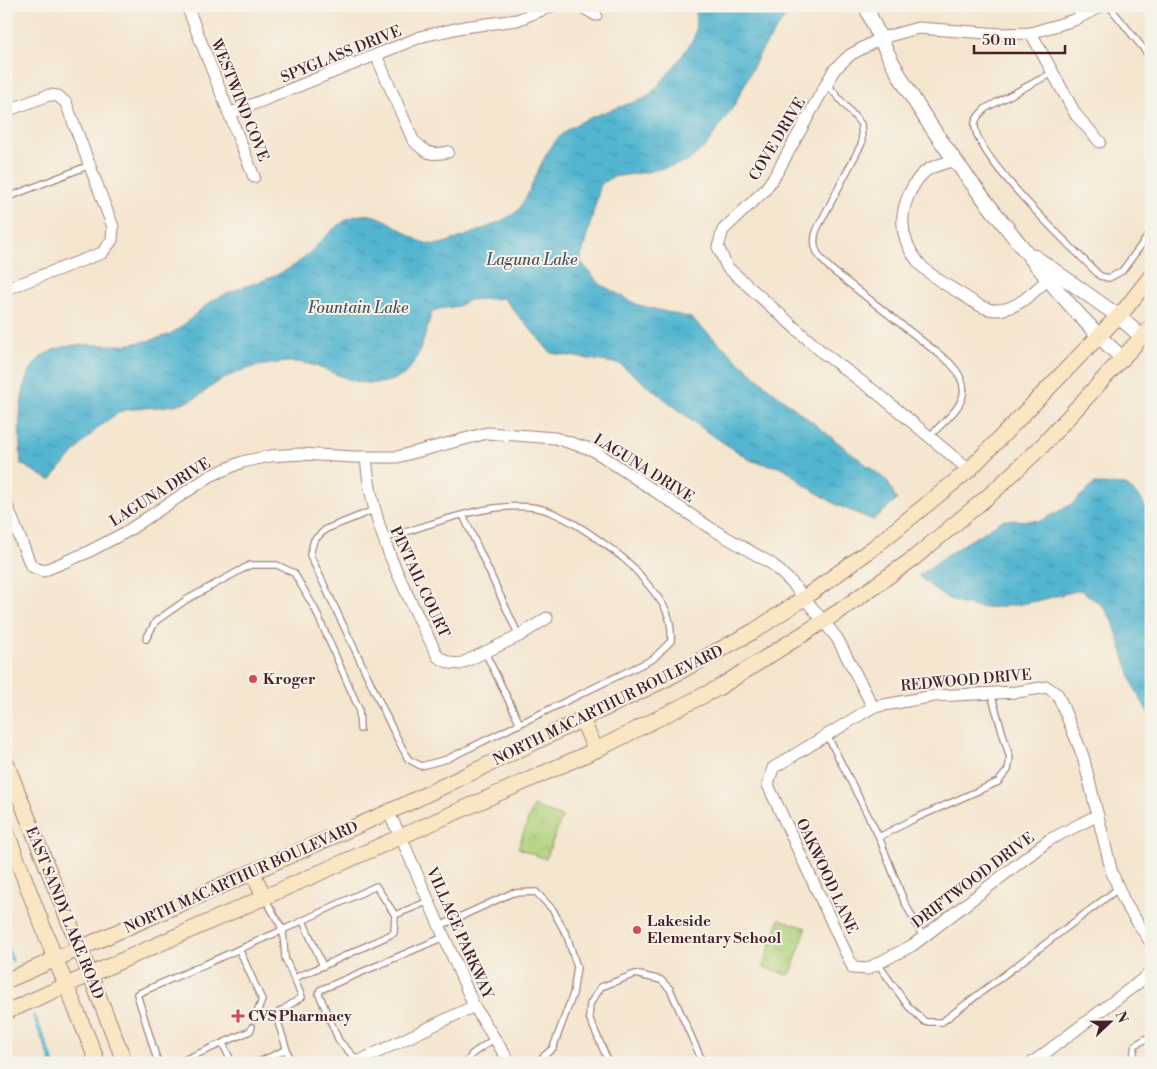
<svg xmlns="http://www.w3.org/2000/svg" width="1157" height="1069" viewBox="0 0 1157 1069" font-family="'Libre Bodoni',serif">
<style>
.park{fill:url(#park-crowns);stroke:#7c7852}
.water{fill:url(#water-ripples);stroke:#4e6a7e}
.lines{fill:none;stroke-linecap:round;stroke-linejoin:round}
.stream{stroke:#52b5d0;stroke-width:4}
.service-casing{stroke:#9f827c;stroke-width:8}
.minor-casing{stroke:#9f827c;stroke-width:13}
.tertiary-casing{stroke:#9f827c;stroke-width:16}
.secondary-casing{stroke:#9f827c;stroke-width:17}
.service{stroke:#fff;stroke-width:5.5}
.minor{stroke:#fff;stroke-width:11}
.tertiary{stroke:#fff;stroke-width:14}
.secondary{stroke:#fbe6c4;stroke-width:15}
.poi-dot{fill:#d1495b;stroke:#f7f3e8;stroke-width:2}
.labels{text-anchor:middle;stroke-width:4;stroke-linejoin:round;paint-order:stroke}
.street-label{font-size:15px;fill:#4a1f2b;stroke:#f7f3e8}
.poi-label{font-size:15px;font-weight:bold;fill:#4a1f2b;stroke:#f7f3e8;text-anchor:start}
.water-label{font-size:16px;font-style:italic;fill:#4d5465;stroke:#f7f3e8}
</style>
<defs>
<pattern id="park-crowns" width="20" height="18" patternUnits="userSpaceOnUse" patternTransform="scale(1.25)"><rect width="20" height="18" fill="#afd17a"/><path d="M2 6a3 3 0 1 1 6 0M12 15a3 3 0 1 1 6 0" fill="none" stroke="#98b36a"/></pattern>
<pattern id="water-ripples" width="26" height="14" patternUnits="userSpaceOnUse" patternTransform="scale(1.25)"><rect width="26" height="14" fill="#52b5d0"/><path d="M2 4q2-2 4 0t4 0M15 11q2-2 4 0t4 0" fill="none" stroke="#4693a9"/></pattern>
</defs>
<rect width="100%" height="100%" fill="#f7f3e8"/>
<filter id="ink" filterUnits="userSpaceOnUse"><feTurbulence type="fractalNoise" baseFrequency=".02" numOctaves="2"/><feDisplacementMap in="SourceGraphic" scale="10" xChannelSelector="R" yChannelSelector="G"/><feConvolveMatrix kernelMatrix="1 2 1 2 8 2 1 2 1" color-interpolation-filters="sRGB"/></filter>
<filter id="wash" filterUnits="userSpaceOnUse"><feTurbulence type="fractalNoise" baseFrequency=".0096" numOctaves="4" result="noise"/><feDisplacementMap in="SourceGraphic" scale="20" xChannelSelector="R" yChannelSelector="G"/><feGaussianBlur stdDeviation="1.12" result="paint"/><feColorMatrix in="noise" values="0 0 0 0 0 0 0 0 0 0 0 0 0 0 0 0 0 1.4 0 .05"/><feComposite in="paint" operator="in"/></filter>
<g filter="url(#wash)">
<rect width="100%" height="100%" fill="#f4e5ce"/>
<g class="park">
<path d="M533,806L562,817L546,859L518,848Z"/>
<path d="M779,919L806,928L791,973L787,975L763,967Z"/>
</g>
<g class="water">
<path d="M696,6H793L760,53L735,104L706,146L687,162L647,172L612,177L601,184L580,261L600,284L638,305L691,318L770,389L887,481L897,500L873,520L837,505L806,486L784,468L752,461L707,432L620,364L551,353L503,298L469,300L458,306L438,309L432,312C425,332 419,369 398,378C353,397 327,359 287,362C265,364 237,369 218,382C208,388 201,397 189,401C170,408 146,407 125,410C95,423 72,457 50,480L21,464C19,435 16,377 41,357C63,340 94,346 119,345C134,344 151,341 165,336C184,329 197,310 214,300C240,285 271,282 296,264C315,251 331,225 353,217C387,204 411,250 440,244C453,241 513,220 520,208C535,184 540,156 561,135C578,120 603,113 625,105C631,103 641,101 647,97C656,90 693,45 695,34C697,25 695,15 696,6Z"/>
<path d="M1094,484L1126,485L1141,499L1151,517V718L1134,687L1113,621L1102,605L1081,590C1040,599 987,619 947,598C937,593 928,583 919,576L944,557L1003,520L1041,521L1072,504Z"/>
</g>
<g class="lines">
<g class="stream">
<path d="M6,946L12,960"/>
<path d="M34,1016L53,1063"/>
</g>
</g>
</g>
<g filter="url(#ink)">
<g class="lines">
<g class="service-casing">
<g id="service">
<path d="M1109,6L1151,58"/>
<path d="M1052,73L986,108C982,112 976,117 975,123C970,153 1077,252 1100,276L1109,278L1122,271L1151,232"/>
<path d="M830,80L831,89L861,124L862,143L817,229C810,247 818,257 832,270L949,362C981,395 954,411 929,437"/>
<path d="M6,198L90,165"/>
<path d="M374,510L326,529L314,540L310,555L392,728L408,759L421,766L447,759L653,659L671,641C673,609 658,598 640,575C629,561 614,551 599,540C581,527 554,509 531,507C481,503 431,525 383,539"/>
<path d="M463,515L519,636"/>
<path d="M146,639L156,621L186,600L250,565H277L294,573L315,609L359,709L360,729"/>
<path d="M485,652L520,724"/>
<path d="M827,735L879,837L914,819L998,782L1008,770L1010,758L991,694"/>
<path d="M879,837L904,901L923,937"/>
<path d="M266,900L283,930L376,886L395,915L429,901"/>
<path d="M303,921L323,966L394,933L395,915"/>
<path d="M440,926L512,893L536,892L553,910L567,936L577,967L573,994L553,1048L536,1063"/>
<path d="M239,949L262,1000L255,1018"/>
<path d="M878,964L908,1006L925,1022H942L1119,888"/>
<path d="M294,978L323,966"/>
<path d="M223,1044L232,1063"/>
<path d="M358,1061L339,1041L319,994L320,990L444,937"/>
<path d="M158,1063L137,994L283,930L285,958L302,997L279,1012L277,1019L291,1063"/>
<path d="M177,1063L250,1031L252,1027"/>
<path d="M257,1063L285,1050"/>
<path d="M467,1063L472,1054L495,1038"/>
<path d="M609,1063L589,1017L590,1004L601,987L635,974L661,980L670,989L703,1063"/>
<path d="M1135,1063L1133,1058L1135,1045L1151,1036"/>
</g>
</g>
<g class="minor-casing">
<g id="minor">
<path d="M187,6L254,177"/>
<path d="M580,6L596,15"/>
<path d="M1031,33L1076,115L1100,142"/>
<path d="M376,55L413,140C426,153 430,156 448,152"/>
<path d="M6,111L49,95L58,96L66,103L113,227L112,240L102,253L6,289"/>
<path d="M229,114L423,36L464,27L517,20L552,6"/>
<path d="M954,160C946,163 936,165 929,169C920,174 914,184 910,192C898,217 901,241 919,263C928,274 946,285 958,292C970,299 982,310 996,310C1017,310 1032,293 1047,280"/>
<path d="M366,457C372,534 405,589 438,657L450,663L460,664L519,636L547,618"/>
<path d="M969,470L882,397L822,352L727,267L718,247L723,230L765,190L776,174L834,70L850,55L881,38L918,28L1001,34L1031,33L1074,20L1101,6"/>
<path d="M6,503L31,566L43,571L86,553L126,532L210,476L242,462L270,456L300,454L353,457H397L487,433L555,438L593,450L712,529L772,564L792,583L837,638L873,707"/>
<path d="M388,812L401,837L474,1006L510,1063"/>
<path d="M1098,815L1049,840L913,945L867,969L853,968L768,785L773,768L873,707L934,696L1017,692L1047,687L1058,695L1083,756L1112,873L1125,903L1151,943"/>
<path d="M355,1063L474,1006"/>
<path d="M1032,1063L1151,973"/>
</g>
</g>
<g class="tertiary-casing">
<g id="tertiary">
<path d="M866,6C897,85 951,158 1003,223C1041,271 1078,318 1123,359"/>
<path d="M1035,257L1118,316L1142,337"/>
</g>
</g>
<g class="secondary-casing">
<g id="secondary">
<path d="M582,720L596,750"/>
<path d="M6,763L125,1063"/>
<path d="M6,831L55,958L98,1063"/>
<path d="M252,872L265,898"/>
<path d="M6,981L402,806L668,678L754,631L804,598L873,548L969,470L1126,308L1151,276"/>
<path d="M6,1012L596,750L718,688L838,612L914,558L992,493L1041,447L1151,327"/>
</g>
</g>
<use href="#service" class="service"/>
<use href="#minor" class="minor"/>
<use href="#tertiary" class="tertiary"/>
<use href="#secondary" class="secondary"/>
</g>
</g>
<g class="poi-dot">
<circle cx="253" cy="679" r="5"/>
<circle cx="637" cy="930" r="5"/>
<path d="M235.5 1008.5h5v5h5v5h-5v5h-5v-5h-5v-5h5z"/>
</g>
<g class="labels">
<g class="street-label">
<text transform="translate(341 54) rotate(-22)" y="5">SPYGLASS DRIVE</text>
<text transform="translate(240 100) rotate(68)" y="5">WESTWIND COVE</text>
<text transform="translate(777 139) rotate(-59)" y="5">COVE DRIVE</text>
<text transform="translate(644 468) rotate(32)" y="5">LAGUNA DRIVE</text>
<text transform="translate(160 492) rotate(-32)" y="5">LAGUNA DRIVE</text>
<text transform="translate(420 582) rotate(65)" y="5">PINTAIL COURT</text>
<text transform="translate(966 680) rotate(-5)" y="5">REDWOOD DRIVE</text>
<text transform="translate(608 705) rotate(-26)" y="5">NORTH MACARTHUR BOULEVARD</text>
<text transform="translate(827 876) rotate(65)" y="5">OAKWOOD LANE</text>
<text transform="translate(241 877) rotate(-24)" y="5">NORTH MACARTHUR BOULEVARD</text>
<text transform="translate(973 880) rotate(-37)" y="5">DRIFTWOOD DRIVE</text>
<text transform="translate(65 913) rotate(68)" y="5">EAST SANDY LAKE ROAD</text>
<text transform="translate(460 933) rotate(66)" y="5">VILLAGE PARKWAY</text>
</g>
<g class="poi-label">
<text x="263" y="684">Kroger</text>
<text x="647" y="926">Lakeside<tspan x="647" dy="17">Elementary School</tspan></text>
<text x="248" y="1021">CVS Pharmacy</text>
</g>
<g class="water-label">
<text x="532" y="265">Laguna Lake</text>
<text x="358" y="313">Fountain Lake</text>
</g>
</g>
<rect width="1157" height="1069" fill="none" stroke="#f7f3e8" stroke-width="25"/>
<g transform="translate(1110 1022) rotate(68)" stroke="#f7f3e8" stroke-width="4" paint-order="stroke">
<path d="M0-4L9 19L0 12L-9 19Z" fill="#4a1f2b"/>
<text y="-8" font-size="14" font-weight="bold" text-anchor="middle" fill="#4a1f2b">N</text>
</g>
<path d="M974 45v8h91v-8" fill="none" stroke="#4a1f2b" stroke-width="2.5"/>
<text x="982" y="45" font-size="15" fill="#4a1f2b" stroke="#f7f3e8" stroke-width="4" paint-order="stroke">50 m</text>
</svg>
